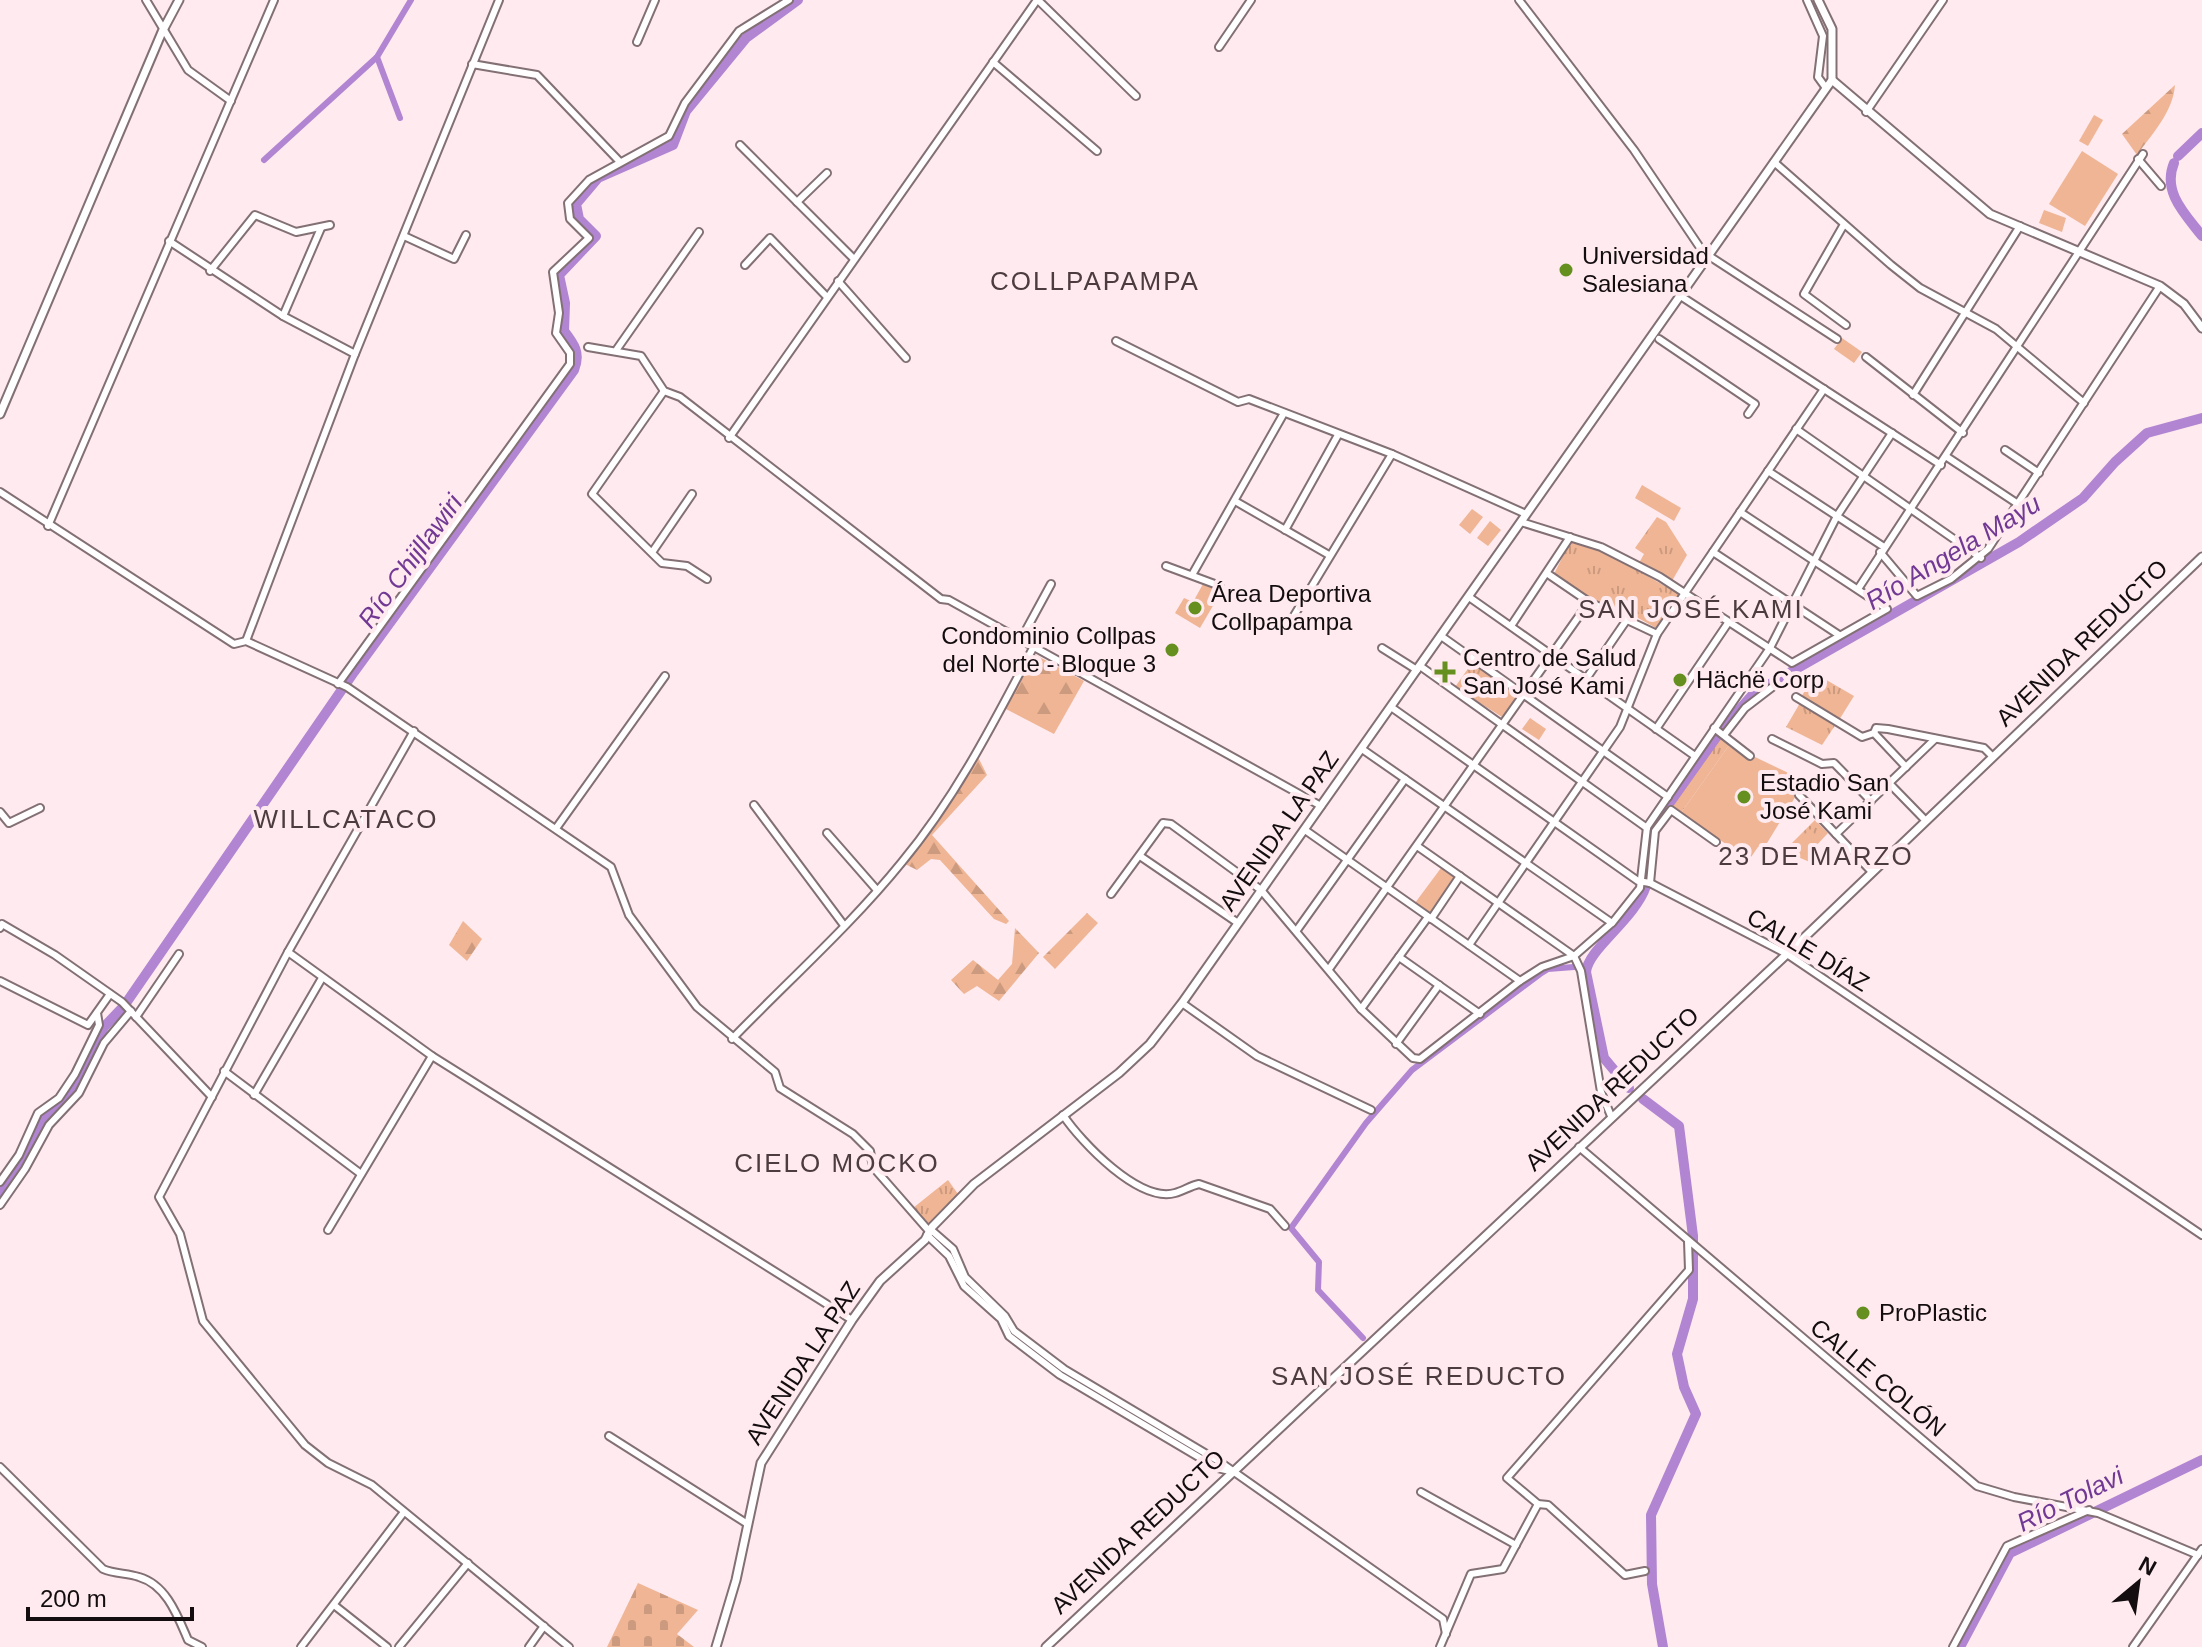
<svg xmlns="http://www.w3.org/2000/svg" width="2202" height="1647" viewBox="0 0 2202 1647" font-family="Arial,sans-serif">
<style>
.grass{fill:url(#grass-tufts)}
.forest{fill:url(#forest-firs)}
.cemetery{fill:url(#cemetery-stones)}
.pitch{fill:#efb594}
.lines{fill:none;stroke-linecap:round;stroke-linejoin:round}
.canal{stroke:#b185d1;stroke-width:6}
.river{stroke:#b185d1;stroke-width:10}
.minor-casing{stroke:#827074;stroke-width:10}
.major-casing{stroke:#827074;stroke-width:11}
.minor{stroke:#fff;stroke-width:6}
.major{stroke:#fff;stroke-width:7}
.poi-dot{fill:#658f1f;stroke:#feeaef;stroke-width:3}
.labels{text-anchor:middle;stroke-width:8;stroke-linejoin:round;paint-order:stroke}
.poi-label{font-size:24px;fill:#130d0f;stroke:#feeaef;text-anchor:start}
.street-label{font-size:24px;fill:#130d0f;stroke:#feeaef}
.neighbourhood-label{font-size:26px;letter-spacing:2px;fill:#4c3c40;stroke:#feeaef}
.water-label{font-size:26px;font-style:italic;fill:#713994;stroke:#feeaef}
</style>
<defs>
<pattern id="grass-tufts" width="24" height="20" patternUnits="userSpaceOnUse" patternTransform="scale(2)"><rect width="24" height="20" fill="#efb594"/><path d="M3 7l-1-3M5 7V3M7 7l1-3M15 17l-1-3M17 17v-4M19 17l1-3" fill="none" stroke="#cc9a7e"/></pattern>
<pattern id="forest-firs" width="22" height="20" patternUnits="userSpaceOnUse" patternTransform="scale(2)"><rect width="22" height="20" fill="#efb594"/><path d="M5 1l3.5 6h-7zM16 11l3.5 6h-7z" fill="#cc9a7e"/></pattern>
<pattern id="cemetery-stones" width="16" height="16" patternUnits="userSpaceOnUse" patternTransform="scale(2)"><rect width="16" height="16" fill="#efb594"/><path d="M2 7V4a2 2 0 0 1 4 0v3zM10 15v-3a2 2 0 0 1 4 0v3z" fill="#cc9a7e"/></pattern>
</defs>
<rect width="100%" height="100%" fill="#feeaef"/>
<g class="grass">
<path d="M1657,517L1666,522L1687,555L1672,581L1639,563L1644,554L1635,548Z"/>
<path d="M1571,540L1601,550L1679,594L1656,628L1631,614L1590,599L1554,574Z"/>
<path d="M1472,663L1514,693L1515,699L1502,717L1455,687Z"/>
<path d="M1816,674L1854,696L1839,720L1801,697Z"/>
<path d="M1800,703L1836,724L1822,745L1786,727Z"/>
<path d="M1716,731L1730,744L1681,813L1662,809Z"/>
<path d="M1815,820L1828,833L1815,847L1828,861L1842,848L1849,854L1836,866L1812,863L1784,851Z"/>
<path d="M948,1180L958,1194L927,1225L913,1208Z"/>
</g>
<g class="forest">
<path d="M2175,85C2173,112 2152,134 2137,155L2122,134Z"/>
<path d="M1032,653L1084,681L1054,734L1004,708Z"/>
<path d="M978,757L987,775L932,835L1009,921L1006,924L994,919L940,860L931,859L917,870L905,864Z"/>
<path d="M1087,913L1098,923L1055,969L1043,957Z"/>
<path d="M463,921L482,939L467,961L449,945Z"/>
<path d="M1015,928L1039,953L999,1001L977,986L964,994L951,980L973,960L998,980L1012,964Z"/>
</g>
<path class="cemetery" d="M638,1583L698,1610L677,1634L694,1647H607Z"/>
<g class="pitch">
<path d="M2094,115L2103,120L2088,146L2079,141Z"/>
<path d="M2082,151L2118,174L2085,226L2049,204Z"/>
<path d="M2044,210L2066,218L2062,232L2039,223Z"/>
<path d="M1842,338L1862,352L1854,363L1834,349Z"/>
<path d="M1642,485L1681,508L1674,521L1635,498Z"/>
<path d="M1472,509L1483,517L1470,534L1459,525Z"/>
<path d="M1490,521L1501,530L1488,546L1477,538Z"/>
<path d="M1203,584L1221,592L1200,628L1175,613L1184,598L1193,602Z"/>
<circle cx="1663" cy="601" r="9"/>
<path d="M1530,718L1546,729L1539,740L1522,729Z"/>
<path d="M1730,744L1753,760L1755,757L1805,781L1764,848L1758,847L1749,860L1681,813Z"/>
<path d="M1810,829L1820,839L1803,855L1794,845Z"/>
<path d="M1441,868L1457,878L1431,914L1415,903Z"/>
</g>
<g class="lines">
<g class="canal">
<path d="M377,57L400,118"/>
<path d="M264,160L377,57L411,0"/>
<path d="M1363,1338L1318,1290L1319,1262L1291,1228L1366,1123L1412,1070L1540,974L1548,969L1574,967"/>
</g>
<g class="river">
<path d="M2178,156L2202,133"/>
<path d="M2174,163C2162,192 2185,214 2202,236"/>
<path d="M1724,727L1754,693L2019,542L2083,498L2115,462L2147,433L2202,418"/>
<path d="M1647,877L1651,829L1717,736"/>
<path d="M1629,1088L1604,1058L1586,972C1588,949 1635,919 1646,886"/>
<path d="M1643,1099L1679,1126L1693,1236V1299L1677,1354L1684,1387L1696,1414L1651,1515L1652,1584L1663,1647"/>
<path d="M0,1192L20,1169L44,1117L71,1093L104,1027L124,1006L354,672L574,370C581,353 574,344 564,331L565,303L559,275L596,236L579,219L576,204L598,178L673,145L686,111L746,38L798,0"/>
<path d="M1960,1647L2010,1553L2202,1460"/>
</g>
<g class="minor-casing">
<g id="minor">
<path d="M146,0L188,70L231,101"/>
<path d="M1038,0L1136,96"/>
<path d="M1519,0L1634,150L1703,252L1837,339"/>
<path d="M1807,0L1823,36L1818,77L1826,88"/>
<path d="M637,42L655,0"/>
<path d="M1219,47L1251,0"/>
<path d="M993,62L1097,151"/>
<path d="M472,64L537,75L620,162"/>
<path d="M1866,112L1943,0"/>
<path d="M740,145L853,258"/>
<path d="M2138,159L2161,186"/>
<path d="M1774,162L1891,265L1920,288L1996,329L2084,403"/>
<path d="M797,202L827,173"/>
<path d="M1843,226L1804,294L1846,325"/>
<path d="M404,236L454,259L466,235"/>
<path d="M169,241L283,316L355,354"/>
<path d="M745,265L770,238L827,297"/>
<path d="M210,271L255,215L296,232L330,225"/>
<path d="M838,281L906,358"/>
<path d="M1679,295L1941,465"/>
<path d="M283,316L321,228"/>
<path d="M1659,339L1755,404L1748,414"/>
<path d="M1116,341L1238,402L1249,399L1392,454L1526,514"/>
<path d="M588,347L641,356L664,391L680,397L941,599L949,600L1321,806"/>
<path d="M617,349L699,232"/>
<path d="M1866,357L1963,433"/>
<path d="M664,391L592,494L662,563L687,566L707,579"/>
<path d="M1913,395L2020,226"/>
<path d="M1796,429L1981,558"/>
<path d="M729,438L1037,0"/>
<path d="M2005,450L2039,473"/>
<path d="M1947,457L2018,504"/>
<path d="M1768,471L1884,547"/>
<path d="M0,492L234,644L246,641L347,687L611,867L629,915L697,1007L775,1072L780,1088L853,1134L870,1151L873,1167L929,1231"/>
<path d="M1235,501L1329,555"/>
<path d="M1521,522L1601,547L1660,577L1792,663L1887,609L1740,512"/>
<path d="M48,526L274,0"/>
<path d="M1285,530L1338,435"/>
<path d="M653,551L692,494"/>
<path d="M1713,552L1839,635"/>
<path d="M1880,552L1917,596L1951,579L1988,549L2160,286"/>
<path d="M1166,566L1220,586"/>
<path d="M1548,574L1589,602L1657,634"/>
<path d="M1192,575L1284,413"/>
<path d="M1858,589L2143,154"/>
<path d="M1469,597L1695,756"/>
<path d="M1292,619L1392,454"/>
<path d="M1511,626L1570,537"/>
<path d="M1441,636L1668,797"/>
<path d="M246,641L355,354L499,0"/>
<path d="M1020,641L1051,584"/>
<path d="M1382,648L1417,670"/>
<path d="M1420,666L1647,828"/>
<path d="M1586,679L1628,618"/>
<path d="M338,684L570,364V353L556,333L559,313L553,272L589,238L570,219L568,203L589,180L669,136L685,103L739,31L789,0"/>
<path d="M1796,697L1862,737L1874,733L1906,767"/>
<path d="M1391,707L1638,881L1650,883L1787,954L2202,1235"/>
<path d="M1714,728L1750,756"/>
<path d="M1656,729L1728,623"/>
<path d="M414,731L288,952L159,1197L180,1234L203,1321L305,1445L328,1463L372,1485L569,1647"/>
<path d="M1874,733L1876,728L1888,729L1984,748L1992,756"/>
<path d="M1724,735L1745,708L1775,685"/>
<path d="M1772,739L1822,764L1834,763L1871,801"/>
<path d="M1362,749L1612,923"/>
<path d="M1889,783L1925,820"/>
<path d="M1799,795L1871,871"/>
<path d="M754,805L843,924"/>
<path d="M0,812L9,823L40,808"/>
<path d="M557,827L665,676"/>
<path d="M1305,830L1520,981"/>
<path d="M827,833L876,889"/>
<path d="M1836,834L1935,739"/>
<path d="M1417,846L1574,956L1581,971L1601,1092L1611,1116"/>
<path d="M1140,856L1238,923"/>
<path d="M1650,883L1655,831L1671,810L1716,842"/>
<path d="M1111,894L1163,823L1171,824L1261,890L1361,1009L1413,1058L1420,1059L1520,981L1542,967L1574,956L1613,922L1640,888L1647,827L1770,648L1837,516L1892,433"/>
<path d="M1431,919L1460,876"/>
<path d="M0,928L2,924L55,955L122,1002L212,1097"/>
<path d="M1297,930L1405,779"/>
<path d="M1469,945L1620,727L1657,634L1824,389"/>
<path d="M288,952L432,1056L852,1320"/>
<path d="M1399,957L1480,1014"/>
<path d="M1329,969L1589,602"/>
<path d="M0,981L88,1025L110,994"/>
<path d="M1182,1003L1257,1056L1371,1110"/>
<path d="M1361,1009L1428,917"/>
<path d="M136,1017L179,954"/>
<path d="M732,1039C788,981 851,925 902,862C956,797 994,722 1033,648"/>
<path d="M1396,1044L1439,985"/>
<path d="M224,1071L361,1174"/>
<path d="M254,1095L322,978"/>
<path d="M1063,1115C1081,1142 1139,1203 1175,1193C1183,1191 1190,1186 1199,1184L1270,1209L1285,1226"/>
<path d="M1579,1147L1977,1486L2014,1497L2098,1513L2198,1555"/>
<path d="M0,1182L19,1155L38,1113L59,1098L75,1074L99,1025L97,1013"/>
<path d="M0,1205L25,1169L49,1125L79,1093L104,1043L131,1011"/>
<path d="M930,1229L953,1249L965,1277L1005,1316L1014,1331L1064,1369L1220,1462L1443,1619L1446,1634"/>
<path d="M328,1230L432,1056"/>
<path d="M927,1235L949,1256L964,1286L1001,1319L1009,1336L1060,1375L1217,1468L1230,1471"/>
<path d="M609,1436L746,1523"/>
<path d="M0,1467L103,1569C115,1574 127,1573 139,1577C167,1585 178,1617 188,1640L202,1647"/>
<path d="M1421,1492L1516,1545"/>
<path d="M1645,1571L1625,1575L1548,1505L1538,1504L1507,1478L1689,1270L1688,1241"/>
<path d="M334,1605L387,1647"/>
<path d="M301,1647L404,1512"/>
<path d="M399,1647L468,1563"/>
<path d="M529,1647L544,1626"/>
<path d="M1440,1647L1471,1574L1503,1569L1538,1504"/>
<path d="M1953,1647L2007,1546L2089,1510"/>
<path d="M2133,1647L2202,1549"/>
</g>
</g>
<g class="major-casing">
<g id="major">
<path d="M1832,80L1990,214L2160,286L2184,304L2202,328"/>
<path d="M0,414L162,32L179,0"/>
<path d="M716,1647L736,1580L761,1463L852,1320L880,1281L925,1240L932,1227L974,1184L1119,1073L1150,1044L1182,1003L1832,80V29L1818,0"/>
<path d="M1046,1647L1787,954L2202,557"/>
</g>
</g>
<use href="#minor" class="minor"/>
<use href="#major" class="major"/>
</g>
<g class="poi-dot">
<circle cx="1566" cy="270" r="8"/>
<circle cx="1195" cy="608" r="8"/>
<circle cx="1172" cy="650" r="8"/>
<path d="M1441 660h8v8h8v8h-8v8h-8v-8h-8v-8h8z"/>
<circle cx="1680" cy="680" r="8"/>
<circle cx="1744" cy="797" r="8"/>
<circle cx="1863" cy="1313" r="8"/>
</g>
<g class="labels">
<g class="poi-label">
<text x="1582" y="264">Universidad<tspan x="1582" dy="28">Salesiana</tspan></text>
<text x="1211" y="602">Área Deportiva<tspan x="1211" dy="28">Collpapampa</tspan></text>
<text x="1156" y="644" text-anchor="end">Condominio Collpas<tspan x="1156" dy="28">del Norte - Bloque 3</tspan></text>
<text x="1463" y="666">Centro de Salud<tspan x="1463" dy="28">San José Kami</tspan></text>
<text x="1696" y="688">Hächë Corp</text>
<text x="1760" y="791">Estadio San<tspan x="1760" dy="28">José Kami</tspan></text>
<text x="1879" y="1321">ProPlastic</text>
</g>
<g class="street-label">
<text transform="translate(2082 643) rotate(-44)" y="8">AVENIDA REDUCTO</text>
<text transform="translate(1279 831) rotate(-55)" y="8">AVENIDA LA PAZ</text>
<text transform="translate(1808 950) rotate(31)" y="8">CALLE DÍAZ</text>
<text transform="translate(1612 1089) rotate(-43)" y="8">AVENIDA REDUCTO</text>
<text transform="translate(803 1363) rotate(-57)" y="8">AVENIDA LA PAZ</text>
<text transform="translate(1878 1378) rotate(40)" y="8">CALLE COLÓN</text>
<text transform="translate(1138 1532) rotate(-43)" y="8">AVENIDA REDUCTO</text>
</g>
<g class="neighbourhood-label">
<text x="1095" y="290">COLLPAPAMPA</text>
<text x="1691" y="618">SAN JOSÉ KAMI</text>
<text x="346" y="828">WILLCATACO</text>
<text x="1816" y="865">23 DE MARZO</text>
<text x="837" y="1172">CIELO MOCKO</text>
<text x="1419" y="1385">SAN JOSÉ REDUCTO</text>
</g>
<g class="water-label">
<text transform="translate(1953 552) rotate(-31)" y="9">Río Angela Mayu</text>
<text transform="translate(410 561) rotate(-54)" y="9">Río Chijllawiri</text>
<text transform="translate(2070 1499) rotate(-26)" y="9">Río Tolavi</text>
</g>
</g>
<g transform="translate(2138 1583) rotate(29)" stroke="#feeaef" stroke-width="6" paint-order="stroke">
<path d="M0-6L14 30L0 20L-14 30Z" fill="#130d0f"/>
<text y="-12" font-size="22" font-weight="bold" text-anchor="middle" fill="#130d0f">N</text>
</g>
<path d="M28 1607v12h164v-12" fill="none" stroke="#130d0f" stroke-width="4"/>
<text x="40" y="1607" font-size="24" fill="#130d0f" stroke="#feeaef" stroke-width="6" paint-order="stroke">200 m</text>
</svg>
